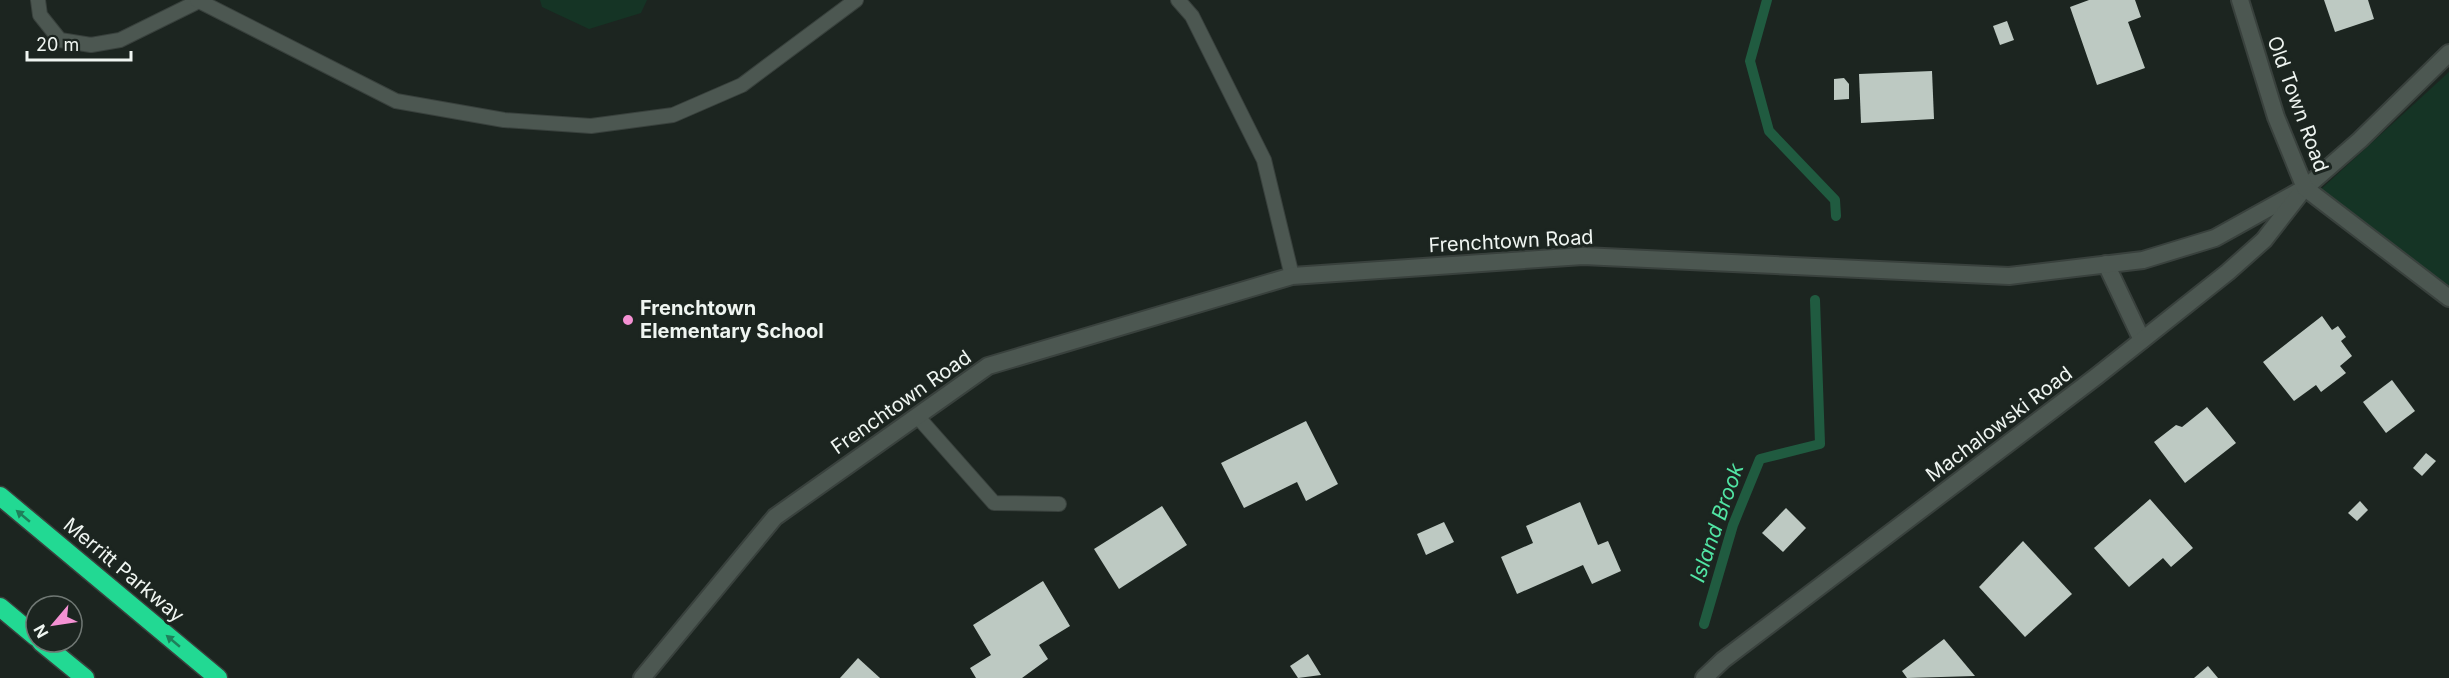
<svg xmlns="http://www.w3.org/2000/svg" width="2449" height="678" viewBox="0 0 2449 678" font-family="Inter,sans-serif">
<style>
.green{fill:#153425}
.lines{fill:none;stroke-linecap:round;stroke-linejoin:round}
.stream{stroke:#205b40;stroke-width:10}
.building{fill:#bdc9c2}
.service-casing{stroke:#39413d;stroke-width:16}
.minor-casing{stroke:#39413d;stroke-width:20}
.secondary-casing{stroke:#39413d;stroke-width:20}
.motorway-casing{stroke:#39413d;stroke-width:21}
.service{stroke:#4c5751;stroke-width:14}
.minor{stroke:#4c5751;stroke-width:16}
.secondary{stroke:#4c5751;stroke-width:16}
.motorway{stroke:#22d993;stroke-width:18}
.oneway{fill:#1f7f5a}
.poi-dot{fill:#f491d3;stroke:#1c2520;stroke-width:2}
.labels{text-anchor:middle;stroke-width:6;stroke-linejoin:round;paint-order:stroke}
.street-label{font-size:20px;fill:#eff5f1;stroke:#1c2520}
.poi-label{font-size:20px;font-weight:bold;fill:#eff5f1;stroke:#1c2520;text-anchor:start}
.water-label{font-size:21px;font-style:italic;fill:#51e5a4;stroke:#1c2520}
</style>
<rect width="100%" height="100%" fill="#1c2520"/>
<g class="green">
<path d="M540,0H647L641,13L589,29L542,7Z"/>
<path d="M2449,72V299L2319,191Z"/>
</g>
<g class="lines">
<g class="stream">
<path d="M1767,0L1750,61L1769,131L1835,200L1836,216"/>
<path d="M1704,624L1733,525L1760,459L1820,444L1815,300"/>
</g>
</g>
<g class="building">
<path d="M2089,0H2135L2141,17L2128,22L2145,68L2097,85L2070,7Z"/>
<path d="M2324,0H2368L2374,19L2335,32Z"/>
<path d="M2007,21L2014,40L2000,45L1993,26Z"/>
<path d="M1932,71L1934,119L1861,123L1859,74Z"/>
<path d="M1844,78L1849,84V99L1834,100V79Z"/>
<path d="M2322,316L2332,330L2338,326L2346,337L2341,341L2352,356L2340,366L2346,373L2321,392L2316,385L2294,401L2263,362Z"/>
<path d="M2392,380L2415,411L2386,433L2363,402Z"/>
<path d="M2207,407L2236,443L2185,483L2154,442L2176,425L2182,427Z"/>
<path d="M1306,421L1338,484L1306,501L1297,482L1244,508L1221,463Z"/>
<path d="M2426,453L2436,461L2422,476L2413,468Z"/>
<path d="M2150,499L2193,548L2171,567L2163,558L2129,587L2094,548Z"/>
<path d="M2360,501L2368,510L2357,521L2348,513Z"/>
<path d="M1580,502L1598,545L1608,541L1621,571L1592,584L1583,565L1517,594L1501,557L1533,543L1526,526Z"/>
<path d="M1162,506L1187,545L1119,589L1094,549Z"/>
<path d="M1786,508L1806,528L1783,552L1762,533Z"/>
<path d="M1444,522L1454,542L1426,555L1417,534Z"/>
<path d="M2023,541L2072,594L2025,637L1979,587Z"/>
<path d="M1043,581L1070,626L1039,645L1048,659L1022,678H976L970,668L991,655L973,625Z"/>
<path d="M1944,639L1975,676L1907,678L1902,671Z"/>
<path d="M1308,654L1321,675L1298,678L1290,666Z"/>
<path d="M858,658L880,678H840Z"/>
<path d="M2208,666L2218,678H2194Z"/>
</g>
<g class="lines">
<g class="service-casing">
<g id="service">
<path d="M38,0L40,15L60,40L91,45L120,40L199,1"/>
<path d="M197,0L396,101L504,120L591,126L673,115L742,85L856,0"/>
<path d="M1178,0L1192,16L1264,160L1292,276"/>
<path d="M917,416L994,503L1059,504"/>
</g>
</g>
<g class="minor-casing">
<g id="minor">
<path d="M2106,264L2142,340"/>
<path d="M642,678L775,517L988,366L1292,276L1583,256L2009,276L2143,260L2215,238L2305,188L2360,140L2449,53"/>
<path d="M1704,678L1723,660L2097,376L2228,272L2264,240L2299,195"/>
</g>
</g>
<g class="secondary-casing">
<path id="secondary" d="M2240,0L2276,117L2305,188L2449,298"/>
</g>
<g class="motorway-casing">
<g id="motorway">
<path d="M0,496L218,678"/>
<path d="M0,607L36,637"/>
<path d="M41,642L85,678"/>
</g>
</g>
<use href="#service" class="service"/>
<use href="#minor" class="minor"/>
<use href="#secondary" class="secondary"/>
<use href="#motorway" class="motorway"/>
</g>
<defs><path id="oneway-solid" d="M-6-.8H1V-3.2L6.5 0L1 3.2V.8H-6Z" transform="scale(1.5)"/></defs>
<g class="oneway">
<use href="#oneway-solid" transform="translate(23 516) rotate(-140)"/>
<use href="#oneway-solid" transform="translate(173 641) rotate(-140)"/>
</g>
<circle class="poi-dot" cx="628" cy="320" r="6"/>
<g class="labels">
<g class="street-label">
<text transform="translate(2298 104) rotate(70)" y="7">Old Town Road</text>
<text transform="translate(1511 241) rotate(-3)" y="7">Frenchtown Road</text>
<text transform="translate(901 402) rotate(-35)" y="7">Frenchtown Road</text>
<text transform="translate(1999 424) rotate(-37)" y="7">Machalowski Road</text>
<text transform="translate(124 570) rotate(40)" y="7">Merritt Parkway</text>
</g>
<g class="poi-label">
<text x="640" y="315">Frenchtown<tspan x="640" dy="23">Elementary School</tspan></text>
</g>
<g class="water-label">
<text transform="translate(1717 523) rotate(-71)" y="7">Island Brook</text>
</g>
</g>
<g transform="translate(54 624) rotate(241)"><circle r="28" fill="#1c2520" stroke="#707874" stroke-width="1.5"/>
<path d="M0-4.5L10 22L0 15L-10 22Z" fill="#f491d3"/>
<text y="-9" font-size="16" font-weight="bold" text-anchor="middle" fill="#eff5f1">N</text>
</g>
<path d="M27 51v9h104v-9" fill="none" stroke="#eff5f1" stroke-width="3"/>
<text x="36" y="51" font-size="18" fill="#eff5f1" stroke="#1c2520" stroke-width="4.5" paint-order="stroke">20 m</text>
</svg>
